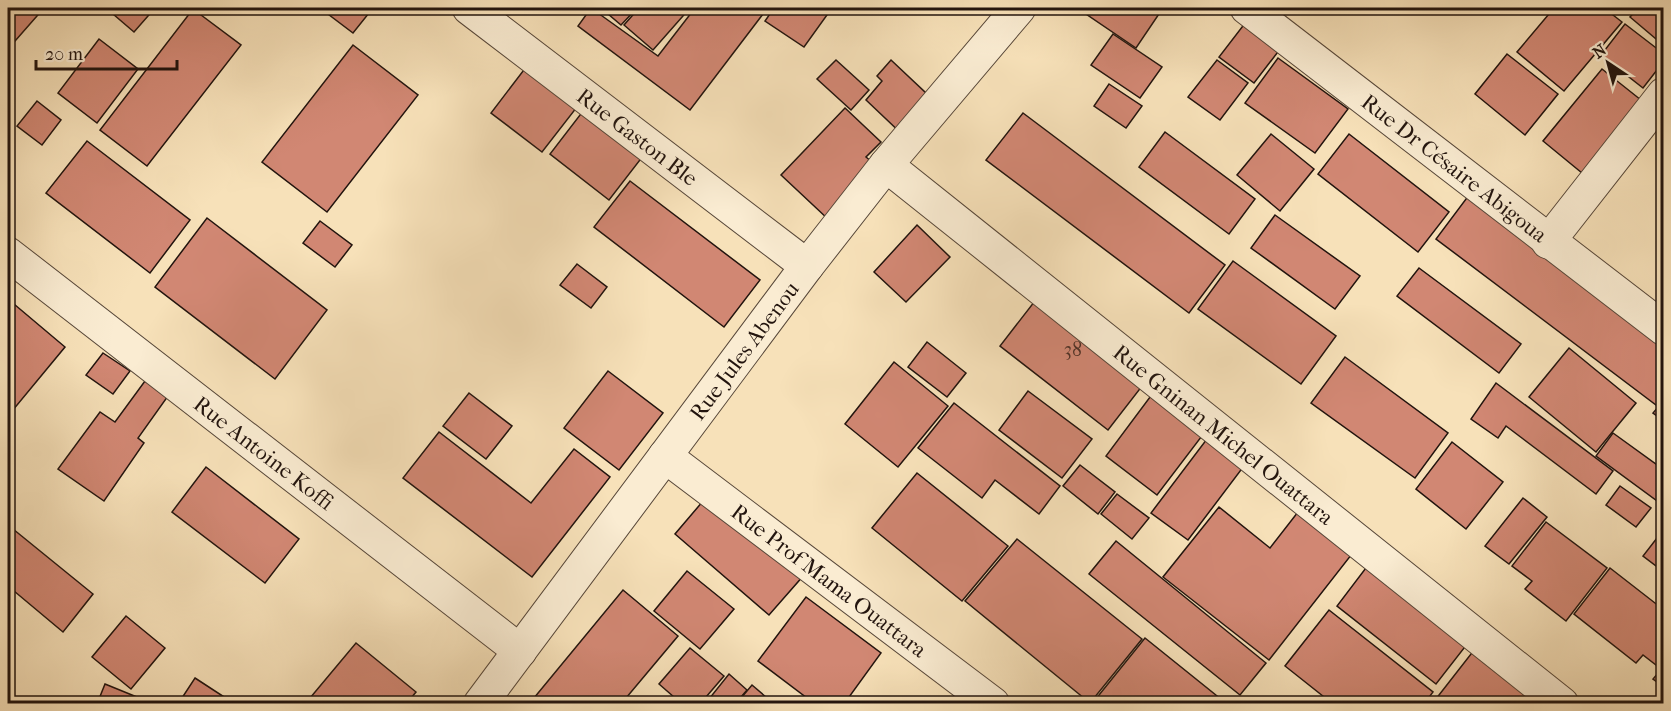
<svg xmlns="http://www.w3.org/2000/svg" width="1671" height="711" viewBox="0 0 1671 711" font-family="'IM FELL French Canon',serif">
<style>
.building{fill:#d18773;stroke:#22140e;stroke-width:1.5}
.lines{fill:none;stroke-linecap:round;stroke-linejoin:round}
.minor-casing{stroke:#574739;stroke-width:35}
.minor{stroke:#faecd2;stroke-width:33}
.labels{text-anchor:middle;stroke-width:6;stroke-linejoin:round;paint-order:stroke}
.number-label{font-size:20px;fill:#4e3127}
.street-label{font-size:22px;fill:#22140e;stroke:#faecd2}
</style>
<rect width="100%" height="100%" fill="#f7e1b9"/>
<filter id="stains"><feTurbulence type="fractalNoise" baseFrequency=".00333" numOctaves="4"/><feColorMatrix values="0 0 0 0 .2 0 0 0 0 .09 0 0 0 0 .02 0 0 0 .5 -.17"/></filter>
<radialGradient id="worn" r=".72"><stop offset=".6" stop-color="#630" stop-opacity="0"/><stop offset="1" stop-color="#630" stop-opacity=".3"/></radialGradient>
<g class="building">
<path d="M8,8H44L8,49Z"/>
<path d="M106,8H155L134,32Z"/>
<path d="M320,8H373L353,33Z"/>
<path d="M591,8L658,56L695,8H754L763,14L690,110L578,26Z"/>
<path d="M601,8H637L621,25Z"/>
<path d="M639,8H690L653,50L624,25Z"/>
<path d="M774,8H832L804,47L765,21Z"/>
<path d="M1090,8H1163L1136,48L1086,14Z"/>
<path d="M1554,8H1604L1622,22L1564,91L1517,52Z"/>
<path d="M1638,8H1664L1662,44L1630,17Z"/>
<path d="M193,9L241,45L147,166L100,130Z"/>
<path d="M1249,18L1284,44L1254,83L1219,57Z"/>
<path d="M1625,24L1664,54V61L1643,88L1601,55Z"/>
<path d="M1113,34L1162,67L1140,98L1091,65Z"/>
<path d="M99,39L138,69L97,123L58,93Z"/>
<path d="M353,45L418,95L327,212L262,162Z"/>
<path d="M1507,54L1558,94L1525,135L1475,94Z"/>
<path d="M533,58L584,98L542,152L491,113Z"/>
<path d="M1278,58L1348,109L1315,153L1245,103Z"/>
<path d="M836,60L869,90L851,110L817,79Z"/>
<path d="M891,60L927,94L904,136L866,100L882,81L877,76Z"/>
<path d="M1217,60L1248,83L1220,120L1188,97Z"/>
<path d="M1602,69L1641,100L1582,173L1543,141Z"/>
<path d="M1109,84L1142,106L1126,128L1094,106Z"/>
<path d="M37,101L61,120L42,145L17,126Z"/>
<path d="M590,102L650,147L609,200L550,154Z"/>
<path d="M845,108L881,142L866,157L878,167L829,220L781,175Z"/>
<path d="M1023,113L1225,265L1189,313L986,160Z"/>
<path d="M1165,132L1255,199L1229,234L1139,167Z"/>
<path d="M1271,134L1314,169L1280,211L1237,175Z"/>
<path d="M1349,134L1449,212L1418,252L1318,174Z"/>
<path d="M87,141L190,220L150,273L46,193Z"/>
<path d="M630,181L760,280L724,327L594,227Z"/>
<path d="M1472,191L1664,335V396L1656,405L1436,239Z"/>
<path d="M1275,215L1360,276L1335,309L1251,248Z"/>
<path d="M207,218L327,310L275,379L155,287Z"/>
<path d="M320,221L352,245L335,267L303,243Z"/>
<path d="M917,225L950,257L906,302L874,272Z"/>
<path d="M1233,261L1336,336L1301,384L1198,309Z"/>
<path d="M577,264L607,287L591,308L560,285Z"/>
<path d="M1419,268L1521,344L1499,373L1397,296Z"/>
<path d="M1038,297L1146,381L1108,430L1000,346Z"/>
<path d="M8,299L65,347L8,416Z"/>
<path d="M927,342L966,373L947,397L908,367Z"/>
<path d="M1569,348L1636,403L1596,452L1529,397Z"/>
<path d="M103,353L130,371L113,394L86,375Z"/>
<path d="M1345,357L1448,433L1415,478L1311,403Z"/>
<path d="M894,362L948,406L898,467L845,424Z"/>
<path d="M608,371L663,413L619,470L564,428Z"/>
<path d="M145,381L168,396L138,438L144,443L104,501L58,469L100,412L115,422Z"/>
<path d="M1496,383L1613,471L1596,494L1506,426L1498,438L1471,419Z"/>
<path d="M1156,389L1208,428L1157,495L1106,456Z"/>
<path d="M1028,391L1092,439L1062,478L999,430Z"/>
<path d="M469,393L512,426L486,459L443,426Z"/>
<path d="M1664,400V421L1653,413Z"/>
<path d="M954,403L1060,486L1039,514L995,480L982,498L918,448Z"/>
<path d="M1213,431L1250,458L1188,540L1151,513Z"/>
<path d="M439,432L531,503L574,449L610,477L532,577L403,478Z"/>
<path d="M1613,433L1664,470V506L1596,456Z"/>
<path d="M1452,442L1503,482L1466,529L1416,489Z"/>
<path d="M1080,465L1115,492L1098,514L1063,486Z"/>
<path d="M206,467L299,539L265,583L172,512Z"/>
<path d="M917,473L1008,546L962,601L872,528Z"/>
<path d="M1620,486L1651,508L1636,527L1606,505Z"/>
<path d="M709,494L804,575L769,615L675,534Z"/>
<path d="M1117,494L1149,518L1132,539L1101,514Z"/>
<path d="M1523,498L1547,517L1509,564L1485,546Z"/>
<path d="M1305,503L1359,545L1269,660L1163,577L1219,507L1270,548Z"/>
<path d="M1546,522L1607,568L1566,621L1525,589L1532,581L1512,566Z"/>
<path d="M13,529L93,594L63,632L8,586V537Z"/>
<path d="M1664,529V572L1643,556Z"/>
<path d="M1017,539L1142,639L1090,703L965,601Z"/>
<path d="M1116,541L1266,663L1240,695L1089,574Z"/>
<path d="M1375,556L1475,634L1436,684L1337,606Z"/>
<path d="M1610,568L1664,610V656L1656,665L1643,655L1636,663L1574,614Z"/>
<path d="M687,571L734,609L700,649L654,611Z"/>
<path d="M623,590L678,636L621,704H529Z"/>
<path d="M806,597L881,653L844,704H815L758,661Z"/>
<path d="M1329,610L1433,692L1424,704H1333L1285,666Z"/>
<path d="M126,616L165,648L131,689L92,657Z"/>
<path d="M1145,638L1227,704H1099L1095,700Z"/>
<path d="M356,643L416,692L406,704H305Z"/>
<path d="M1478,645L1553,704H1432Z"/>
<path d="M690,648L724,676L700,704H682L659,684Z"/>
<path d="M1664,666V687L1653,679Z"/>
<path d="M729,674L747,690L735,704H705Z"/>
<path d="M195,678L235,704H178Z"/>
<path d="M105,684L154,704H97Z"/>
<path d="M752,685L774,704H736Z"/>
<path d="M8,692L21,704H8Z"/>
</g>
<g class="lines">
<g class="minor-casing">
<g id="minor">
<path id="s1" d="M469,8L807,266"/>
<path id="s2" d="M1247,8L1664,329"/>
<path id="s3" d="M886,165L1562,704"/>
<path d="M1548,242L1664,94"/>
<path id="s4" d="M8,254L520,651"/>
<path id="s5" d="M665,456L993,704"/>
<path id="s6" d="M480,704L807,266L886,165L1019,8"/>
</g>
</g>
<use href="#minor" class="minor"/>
</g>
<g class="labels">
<g class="number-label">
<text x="1073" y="356">38</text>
</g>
<g class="street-label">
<text dy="8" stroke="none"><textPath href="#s1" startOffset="212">Rue Gaston Ble</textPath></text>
<text dy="8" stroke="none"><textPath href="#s2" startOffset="262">Rue Dr Césaire Abigoua</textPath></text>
<text dy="8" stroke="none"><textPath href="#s6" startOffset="441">Rue Jules Abenou</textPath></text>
<text dy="8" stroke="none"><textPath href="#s3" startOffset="432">Rue Gninan Michel Ouattara</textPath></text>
<text dy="8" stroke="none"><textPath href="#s4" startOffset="324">Rue Antoine Koffi</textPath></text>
<text dy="8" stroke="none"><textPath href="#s5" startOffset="206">Rue Prof Mama Ouattara</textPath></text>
</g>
</g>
<rect width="1671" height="711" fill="none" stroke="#f7e1b9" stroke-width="30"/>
<rect x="9" y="9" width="1653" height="693" fill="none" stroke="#22140e" stroke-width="3"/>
<rect x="15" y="15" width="1641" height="681" fill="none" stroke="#22140e" stroke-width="1.5"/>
<g transform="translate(1608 63) rotate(324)" stroke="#faecd2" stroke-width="4.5" paint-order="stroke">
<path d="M0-4.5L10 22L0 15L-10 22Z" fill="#22140e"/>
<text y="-9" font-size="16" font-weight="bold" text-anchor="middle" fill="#22140e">N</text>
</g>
<path d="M36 60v9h141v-9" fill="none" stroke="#22140e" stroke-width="3"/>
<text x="45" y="60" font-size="18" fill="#22140e" stroke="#faecd2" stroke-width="4.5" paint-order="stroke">20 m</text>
<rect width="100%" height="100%" filter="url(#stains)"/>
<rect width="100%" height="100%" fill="url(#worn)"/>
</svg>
